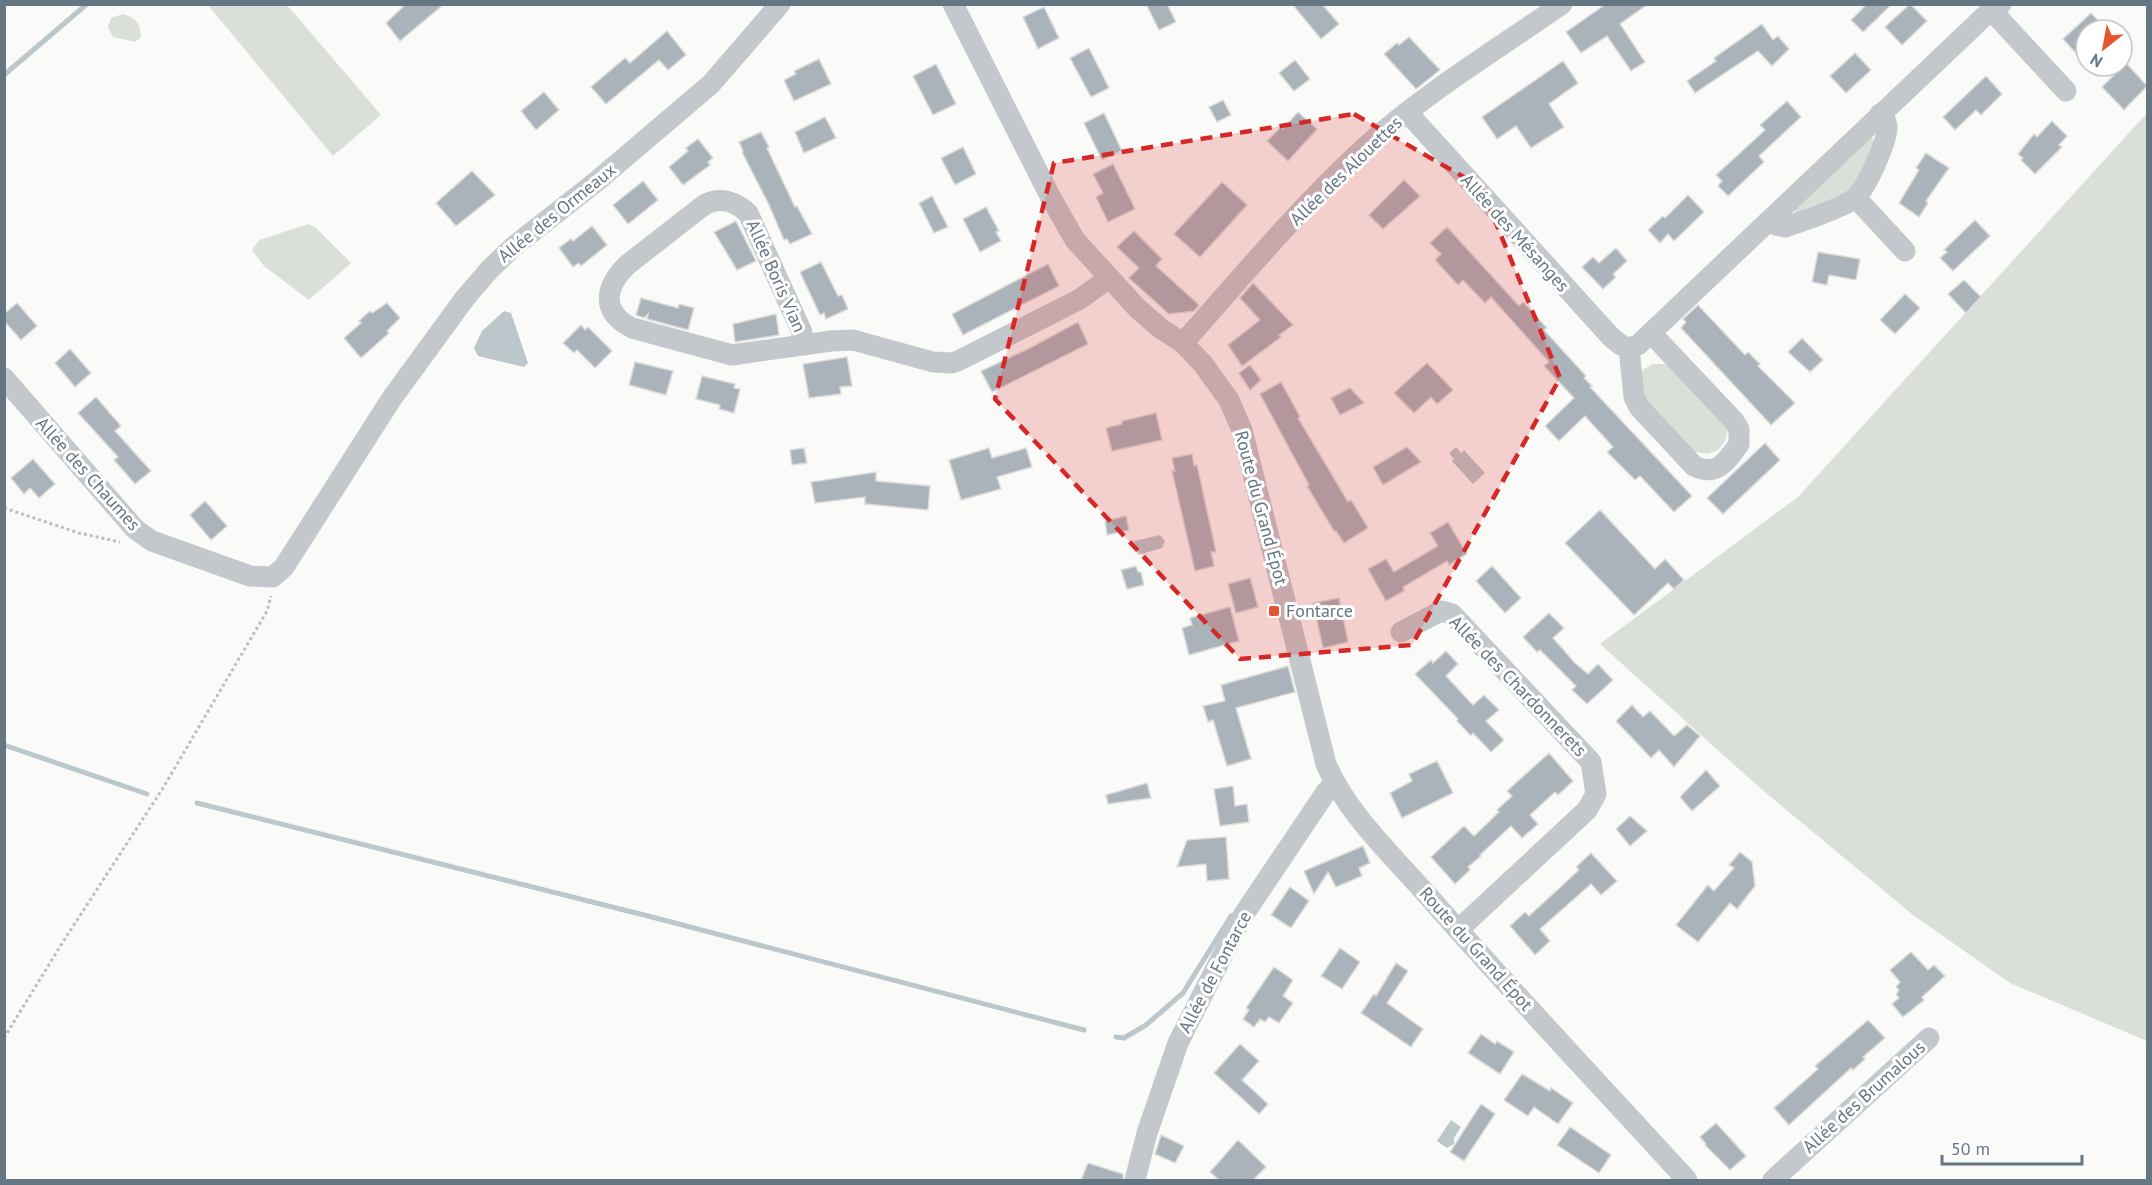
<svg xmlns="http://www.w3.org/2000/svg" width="2152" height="1185" viewBox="0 0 2152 1185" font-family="'PT Sans',sans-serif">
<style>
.green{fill:#dadfd7}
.water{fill:#bbc7cb}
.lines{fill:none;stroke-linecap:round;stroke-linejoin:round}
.stream{stroke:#bbc7cb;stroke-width:5}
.building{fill:#aab3b9;stroke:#dcdcda;stroke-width:1.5}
.path{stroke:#bbbfc2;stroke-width:3;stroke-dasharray:3 3;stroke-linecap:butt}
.street{stroke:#c3c8cc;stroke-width:21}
.marked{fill:#d62828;fill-opacity:0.2;stroke:#d62828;stroke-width:4.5;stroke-dasharray:12 8;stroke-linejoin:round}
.poi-dot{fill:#e4572e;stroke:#fff;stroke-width:2}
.labels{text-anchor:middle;stroke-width:6;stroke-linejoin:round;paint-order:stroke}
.street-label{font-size:18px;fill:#657683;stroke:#fff}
.poi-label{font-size:18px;fill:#657683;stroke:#fff;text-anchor:start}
</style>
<rect width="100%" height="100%" fill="#fafaf8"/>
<g class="green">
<path d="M208,5H287L381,115L333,156Z"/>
<path d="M123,14C136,18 140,23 141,37L135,42L113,37L108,27L111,18Z"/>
<path d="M2147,113V1041L2010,983L1913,915L1760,788L1600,644L1798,497Z"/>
<path d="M1871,137L1875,142L1852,192L1796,213L1794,210Z"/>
<path d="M308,224L316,228L351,263L309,300L264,266L252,250L259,240Z"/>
<path d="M1653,364H1668L1678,370L1728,430L1725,441L1718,450L1708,454L1689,451L1643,403L1639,379L1644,369Z"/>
</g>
<g class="water">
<path d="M504,311L511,313L528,363L524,367L478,356L474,348L482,331Z"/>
<path d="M1456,447L1461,453L1464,450L1485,473L1473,484L1452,461L1454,459L1449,453Z"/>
<path d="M1160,535L1165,541L1162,548L1138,555L1134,541Z"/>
<path d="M1451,1120L1461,1127L1454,1138V1144L1447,1148L1437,1141Z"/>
</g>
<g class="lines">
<g class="stream">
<path d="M4,75L87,4"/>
<path d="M4,745L147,794"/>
<path d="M197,803L652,917L1084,1030"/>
<path d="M1116,1037L1124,1038L1146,1025L1183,993L1231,916"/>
</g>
</g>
<g class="building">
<path d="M406,4H444L400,41L386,23Z"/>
<path d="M1146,4H1167L1176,22L1159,30Z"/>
<path d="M1292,4H1322L1339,24L1321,39Z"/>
<path d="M1606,4H1648L1620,24L1645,62L1631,71L1607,36L1581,53L1566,32Z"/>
<path d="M1867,4H1892L1863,32L1851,20Z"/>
<path d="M1910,4L1927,21L1902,45L1885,27Z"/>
<path d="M1044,7L1059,38L1038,49L1023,17Z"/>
<path d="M2091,13L2107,30H2086V64L2063,39Z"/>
<path d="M1762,24L1773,40L1778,36L1789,49L1772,66L1758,51L1695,93L1687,81L1716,61L1714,58Z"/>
<path d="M667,31L686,55L668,70L659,60L606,104L591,87L625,58L630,63Z"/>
<path d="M1409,37L1440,70L1416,89L1384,54L1397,43L1399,45Z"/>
<path d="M1089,48L1109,88L1091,97L1070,58Z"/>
<path d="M1855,53L1871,70L1846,93L1830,76Z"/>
<path d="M819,59L831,84L794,101L784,80L796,74L794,71Z"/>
<path d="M1295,60L1310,79L1294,91L1279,73Z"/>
<path d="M1563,61L1578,83L1549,104L1564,127L1531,148L1516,126L1497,139L1482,117Z"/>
<path d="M2126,63L2147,86L2124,110L2102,87Z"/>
<path d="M936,64L956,104L933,115L913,76Z"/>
<path d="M1986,76L2002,94L1981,115L1976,110L1955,130L1943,117Z"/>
<path d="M544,92L559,110L536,130L521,111Z"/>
<path d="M1223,100L1231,115L1217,122L1209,107Z"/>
<path d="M1787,101L1801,117L1759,156L1764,162L1728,196L1718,186L1722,181L1716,175L1765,130L1760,125Z"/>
<path d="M1298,112L1317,129L1288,161L1267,141L1281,127L1283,129Z"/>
<path d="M1104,113L1122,151L1102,160L1084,123Z"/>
<path d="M825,117L836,138L804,153L795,132Z"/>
<path d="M2052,121L2067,136L2059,145L2062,147L2035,174L2021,160L2023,158L2018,154L2034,134L2037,137Z"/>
<path d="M761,132L769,147L767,148L795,207L797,206L812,234L790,244L787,239L784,240L769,205L742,152L743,151L739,142Z"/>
<path d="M698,139L713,158L708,162L710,165L683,185L669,167L688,151L686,148Z"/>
<path d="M963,147L976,174L955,185L941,158Z"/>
<path d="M1926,153L1949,168L1926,201L1928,203L1919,217L1899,203L1919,170L1916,168Z"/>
<path d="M1113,164L1135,209L1108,222L1096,197L1103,193L1093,174Z"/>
<path d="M472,171L495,195L456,226L436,203Z"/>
<path d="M1404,180L1420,196L1383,229L1369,215Z"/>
<path d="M643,181L658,200L628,224L613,205Z"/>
<path d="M1222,182L1247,205L1200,257L1174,234Z"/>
<path d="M1688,195L1704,212L1674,241L1668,234L1660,243L1648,230L1663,216L1665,218Z"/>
<path d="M932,196L948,227L934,233L919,203Z"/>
<path d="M986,207L999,231L996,232L1001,241L980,252L963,219Z"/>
<path d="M1975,220L1990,236L1953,271L1940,258L1947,252L1944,250Z"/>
<path d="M736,221L756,261L737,270L714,232Z"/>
<path d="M592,226L607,245L581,266L579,263L573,267L559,248L571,239L573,241Z"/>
<path d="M1447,227L1519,306L1523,302L1547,328L1544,330L1586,376L1584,378L1592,386L1590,387L1692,496L1674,512L1640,476L1635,480L1607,452L1613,447L1585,416L1559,441L1545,426L1574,398L1544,366L1549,362L1491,297L1485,303L1463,280L1458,285L1435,260L1441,254L1430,243Z"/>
<path d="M1134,231L1162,259L1156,266L1199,305L1194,311L1169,314L1129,278L1139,268L1117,247Z"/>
<path d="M1616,248L1627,261L1613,274L1616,277L1603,289L1582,267L1593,257L1599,263Z"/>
<path d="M1818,252L1860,259L1856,280L1829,275L1827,285L1812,282Z"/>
<path d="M821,262L838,296L842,295L848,309L826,319L824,313L820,315L800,272Z"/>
<path d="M1048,264L1059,286L963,335L952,314Z"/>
<path d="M1964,280L1981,297L1966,313L1948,294Z"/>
<path d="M1253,283L1293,325L1279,335L1281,337L1242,366L1228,345L1260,320L1240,298Z"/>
<path d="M1905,294L1920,308L1895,334L1880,320Z"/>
<path d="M641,298L678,308L679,304L694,308L688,330L647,319L648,314L644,318L636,315Z"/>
<path d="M17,303L37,326L21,340L4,321V314Z"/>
<path d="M387,303L400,318L387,331L389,333L361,358L344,338L361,323L359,321L370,311L372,313Z"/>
<path d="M1698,305L1745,355L1748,352L1760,364L1758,366L1795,403L1771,425L1681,328L1686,322L1683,319Z"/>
<path d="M776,314L779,335L735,342L733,324Z"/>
<path d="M1078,322L1088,344L992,392L981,371L1030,348Z"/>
<path d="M581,325L585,330L588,327L612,351L595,368L577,350L574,353L563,343Z"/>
<path d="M1802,338L1823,360L1810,372L1788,352Z"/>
<path d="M70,349L91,373L75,387L55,363Z"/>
<path d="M847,357L852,386L840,387L841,394L809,398L803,364Z"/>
<path d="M635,362L673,371L666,395L629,385Z"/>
<path d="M1427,363L1453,390L1437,404L1431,397L1414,413L1394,393Z"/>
<path d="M1250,365L1261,380L1250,390L1239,373Z"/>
<path d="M702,376L735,384L734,388L740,389L734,413L719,409L720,405L696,399Z"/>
<path d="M1281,382L1300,417L1298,418L1348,502L1351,500L1368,528L1344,543L1336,531H1334L1307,486L1309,485L1260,394Z"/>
<path d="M1350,388L1364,403L1340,415L1331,398Z"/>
<path d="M96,397L121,426L115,431L151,471L135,484L114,460L118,457L78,413Z"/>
<path d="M1156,413L1162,440L1112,451L1106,428L1122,424V421Z"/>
<path d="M1765,443L1780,460L1723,514L1707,498Z"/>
<path d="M1407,447L1421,462L1383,485L1373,467Z"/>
<path d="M804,448L807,463L792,465L790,450Z"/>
<path d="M989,448L992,458L1026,448L1032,467L997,477L1001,489L961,500L949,460Z"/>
<path d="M1192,454L1194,466L1197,465L1216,552H1211L1214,566L1195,571L1172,471H1175L1172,458Z"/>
<path d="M33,459L55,484L39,498L30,488L24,494L11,478Z"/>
<path d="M876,472V481L930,486L928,510L865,504V497L815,503L811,482Z"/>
<path d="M205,501L227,526L211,540L190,515Z"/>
<path d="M1600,510L1655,569L1665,559L1684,580L1674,589L1668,583L1634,615L1565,543Z"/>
<path d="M1126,516L1129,530L1107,535L1105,521Z"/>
<path d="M1448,522L1467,554L1449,565L1447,561L1403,587L1404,591L1386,601L1368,569L1386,559L1394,572L1438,546L1430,533Z"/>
<path d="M1136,566L1138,572H1141L1144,585L1127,589L1121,570Z"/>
<path d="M1492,566L1521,598L1505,613L1476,581Z"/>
<path d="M1250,578L1258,607L1236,613L1228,584Z"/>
<path d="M1339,598L1348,642L1323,648L1313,603Z"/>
<path d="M1230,607L1239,641L1189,655L1182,628L1192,625L1190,618Z"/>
<path d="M1549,613L1564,628L1553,638L1575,663L1588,674L1598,664L1613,680L1587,704L1572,690L1576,686L1540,650L1537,652L1523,637Z"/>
<path d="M1446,651L1458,664L1446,676L1473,705L1484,695L1499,710L1486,721L1504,740L1491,752L1473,733L1471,736L1457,721L1458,719L1415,674L1431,660L1433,663Z"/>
<path d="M1288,666L1295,692L1236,708L1251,759L1227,766L1213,720L1208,722L1203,706L1225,701L1221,685Z"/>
<path d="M1632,705L1643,717L1650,711L1674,736L1687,725L1700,736L1674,767L1659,750L1651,758L1616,721Z"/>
<path d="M1549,753L1573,781L1558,795L1555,792L1530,815L1538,824L1522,838L1511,826L1480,855L1481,856L1468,867L1470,870L1455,884L1431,857L1464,826L1474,836L1499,812L1497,810L1512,796L1507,791Z"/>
<path d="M1437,761L1453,793L1402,818L1390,793L1412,781L1409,774Z"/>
<path d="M1706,770L1720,786L1692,811L1680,797Z"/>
<path d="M1147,783L1151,798L1108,804L1106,795Z"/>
<path d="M1233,786L1235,806L1247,804L1249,822L1220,826L1214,789Z"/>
<path d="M1630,816L1647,831L1630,846L1616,829Z"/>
<path d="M1226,837L1229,879L1207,881L1206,864L1177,867L1187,840Z"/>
<path d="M1363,846L1370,863L1359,868L1362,876L1336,887L1328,872L1314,894L1304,871Z"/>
<path d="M1740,852L1752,862L1755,886L1737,909L1730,903L1698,942L1676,925L1708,885L1714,891L1734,868L1729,865Z"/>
<path d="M1591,853L1617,881L1601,895L1591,884L1540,929L1550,941L1535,955L1510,926L1525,912L1529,916L1579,870L1576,867Z"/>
<path d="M1290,887L1309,901L1291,928L1271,915Z"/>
<path d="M1340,948L1360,962L1342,989L1321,976Z"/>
<path d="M1911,952L1928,970L1934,965L1945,976L1922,997L1924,1000L1903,1017L1892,1004L1899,998L1896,994L1899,990L1896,987L1900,982L1890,970Z"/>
<path d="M1396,963L1408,971L1387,1003L1423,1029L1411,1047L1361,1013L1374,994L1376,996Z"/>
<path d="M1274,967L1293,980L1283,996L1293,1003L1279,1023L1269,1017L1265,1022L1260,1019L1254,1027L1243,1019L1249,1010L1246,1008Z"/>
<path d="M1868,1020L1885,1038L1863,1057L1865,1059L1853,1070L1851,1068L1789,1125L1774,1108L1818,1069L1815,1066Z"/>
<path d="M1481,1034L1495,1044L1497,1041L1514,1052L1500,1074L1468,1053Z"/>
<path d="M1240,1044L1259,1061L1242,1080L1268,1104L1259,1114L1214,1073Z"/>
<path d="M1522,1074L1550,1091L1551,1088L1573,1103L1558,1124L1534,1107L1528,1116L1504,1100Z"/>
<path d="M1481,1104L1495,1114L1464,1161L1450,1152Z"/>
<path d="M1716,1123L1746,1156L1730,1170L1705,1145L1706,1144L1700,1137Z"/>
<path d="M1570,1127L1611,1155L1599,1173L1557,1145Z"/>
<path d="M1161,1135L1184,1146L1175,1163L1155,1154Z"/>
<path d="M1238,1140L1266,1167L1253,1180H1219L1210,1172Z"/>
<path d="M1088,1163L1123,1174V1180H1081Z"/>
</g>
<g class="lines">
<g class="path">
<path d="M4,508L79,533L120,542"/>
<path d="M4,1038L66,937L163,788L267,611L271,596"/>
</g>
<g class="street">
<path d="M953,4L1051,198L1075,240L1137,308L1160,328L1183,343L1203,364L1229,400L1242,430L1326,764C1348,815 1393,856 1429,897C1513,993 1601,1086 1687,1180"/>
<path d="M1991,10L2066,91"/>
<path d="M1407,112L1611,337L1621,345L1629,348L1638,345L1991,10L2001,4"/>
<path d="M1856,198L1905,251"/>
<path d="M1769,221L1776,225L1785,227C1800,222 1843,208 1855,198C1866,189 1888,140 1887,126C1886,120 1884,118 1880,114"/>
<path d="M1183,343C1241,278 1298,209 1363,149C1423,94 1495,51 1562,4"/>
<path d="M805,345L801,330L748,213C736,202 720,196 704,205L627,265C604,288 601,312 632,328L732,355L831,341L853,340L933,362L952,363L960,360L1080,299L1109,278"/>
<path d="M1629,348L1634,397L1639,407L1694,466C1717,477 1726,462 1739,444V429L1734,421L1651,333"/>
<path d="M4,378L135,529L152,541L250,576L273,577L284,567L392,398L465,298L490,269L513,247L597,181L711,84L780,4"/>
<path d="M1401,632L1441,611L1452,614L1591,762L1596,794L1587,810L1458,930"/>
<path d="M1135,1180L1147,1133L1178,1043L1242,917L1326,792L1334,783"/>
<path d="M1773,1180L1929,1038"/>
</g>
</g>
<path class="marked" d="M1354,114L1481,187L1560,378L1412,645L1240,659L995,399L1054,163Z"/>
<rect class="poi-dot" x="1268" y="605" width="12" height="12" rx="3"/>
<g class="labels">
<g class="street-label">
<text transform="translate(1346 171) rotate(-44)" y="6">Allée des Alouettes</text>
<text transform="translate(557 213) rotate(-39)" y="6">Allée des Ormeaux</text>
<text transform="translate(1515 233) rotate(48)" y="6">Allée des Mésanges</text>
<text transform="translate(776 276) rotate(66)" y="6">Allée Boris Vian</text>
<text transform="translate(88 474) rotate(48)" y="6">Allée des Chaumes</text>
<text transform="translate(1261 508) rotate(75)" y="6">Route du Grand Épot</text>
<text transform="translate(1518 686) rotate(46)" y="6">Allée des Chardonnerets</text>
<text transform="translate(1476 949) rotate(48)" y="6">Route du Grand Épot</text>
<text transform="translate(1215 972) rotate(-62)" y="6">Allée de Fontarce</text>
<text transform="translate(1864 1097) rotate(-42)" y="6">Allée des Brumalous</text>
</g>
<g class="poi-label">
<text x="1286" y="617">Fontarce</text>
</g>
</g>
<rect width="2152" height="1185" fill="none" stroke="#657683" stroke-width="12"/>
<g transform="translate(2104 48) rotate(211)"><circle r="28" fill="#ffffff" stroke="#c1c8cd" stroke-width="1.5"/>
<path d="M0-4.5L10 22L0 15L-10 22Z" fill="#e4572e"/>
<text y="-9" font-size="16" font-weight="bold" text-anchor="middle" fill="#657683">N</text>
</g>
<path d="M1942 1155v9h140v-9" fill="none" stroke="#657683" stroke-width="3"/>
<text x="1951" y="1155" font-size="18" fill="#657683" stroke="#ffffff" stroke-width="4.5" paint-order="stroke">50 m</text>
</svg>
